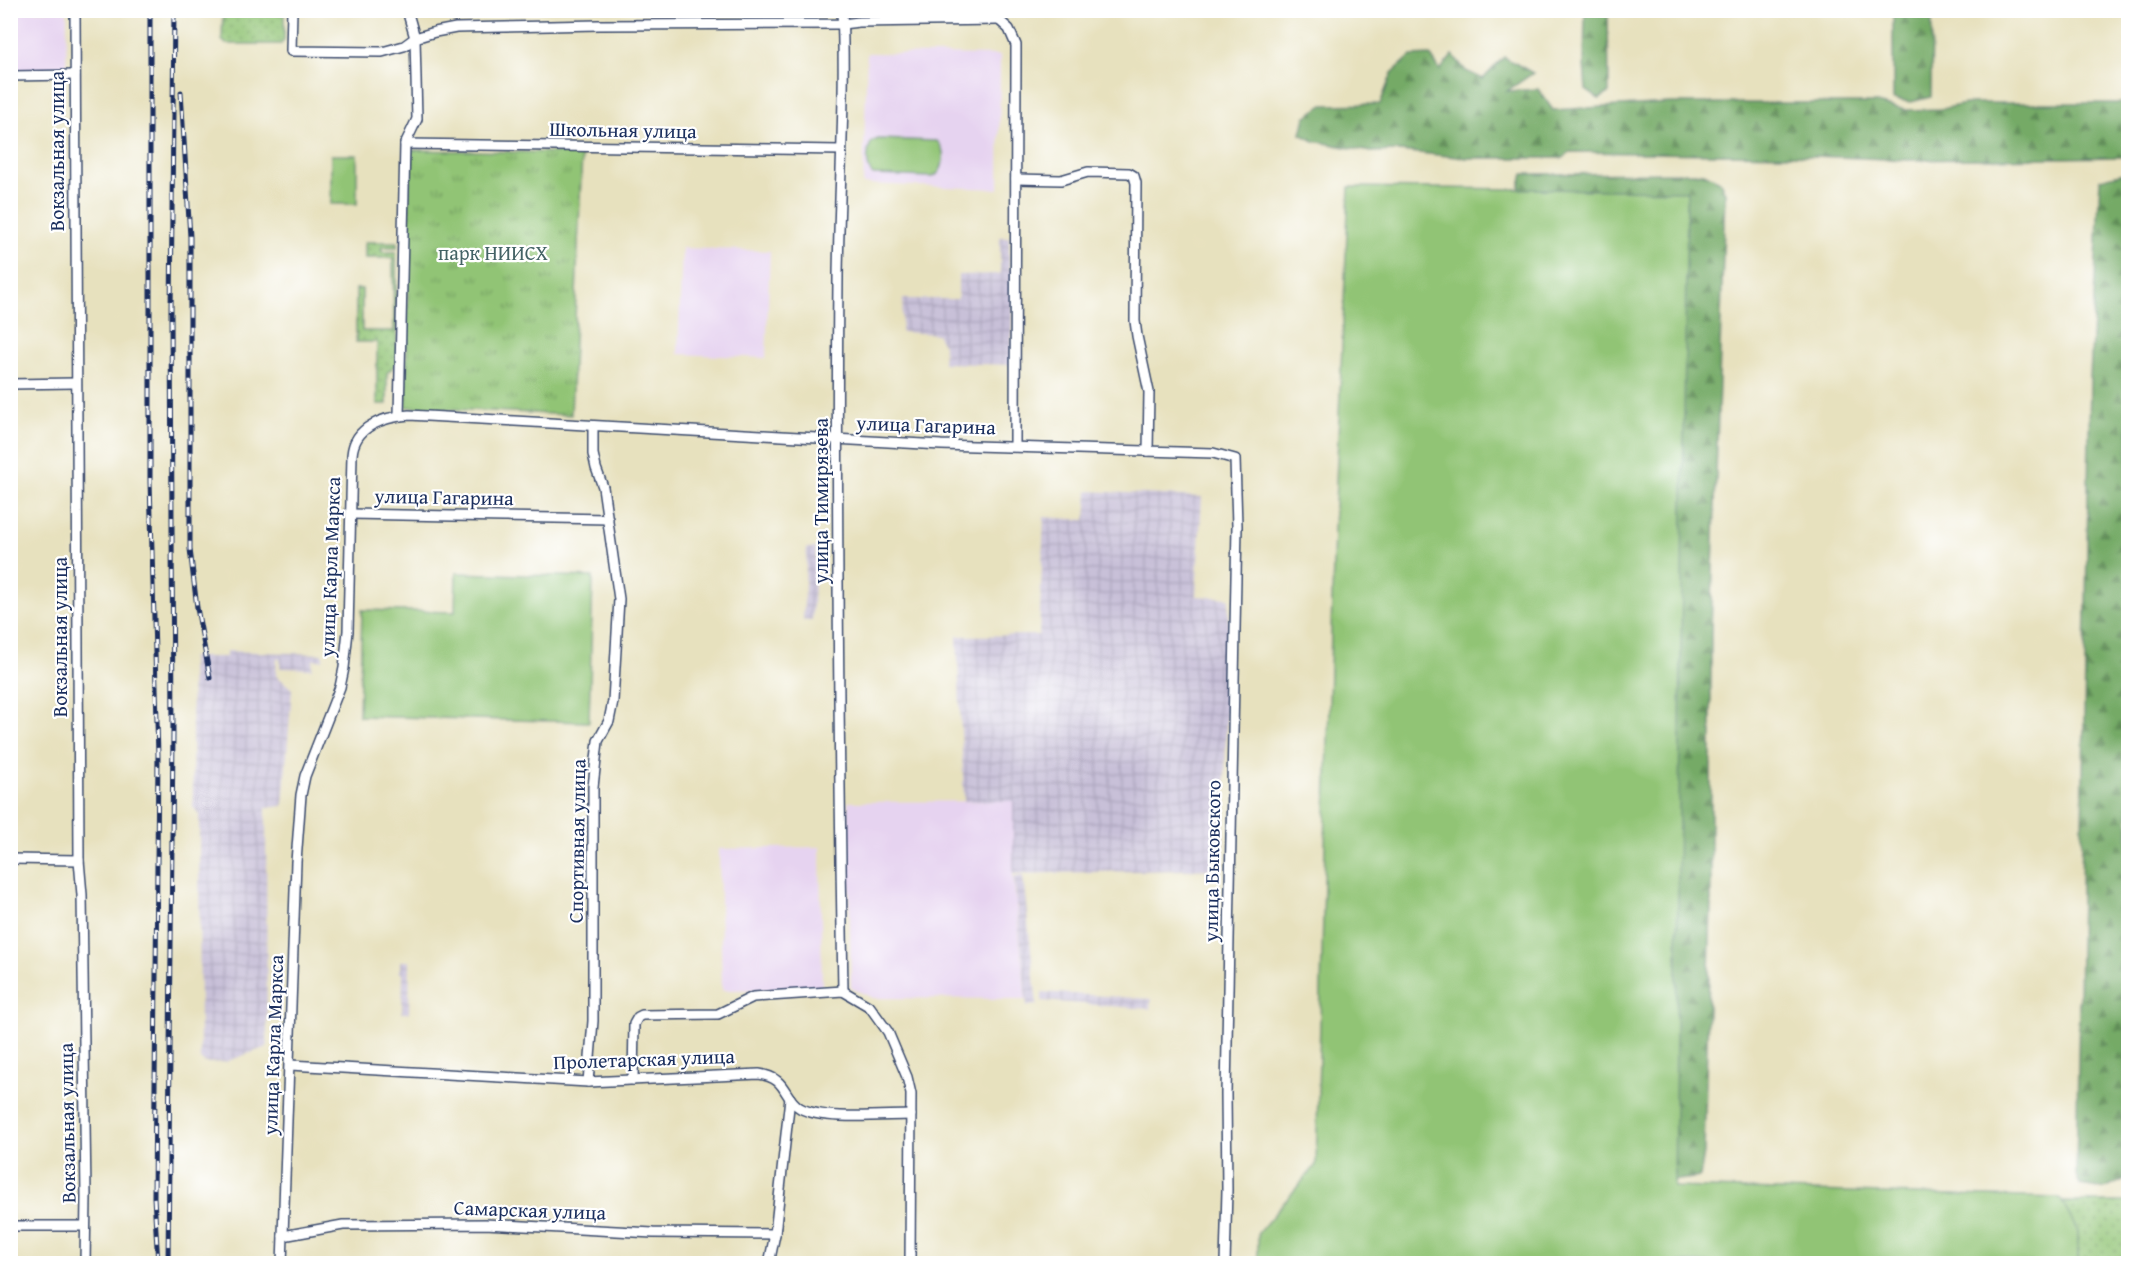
<svg xmlns="http://www.w3.org/2000/svg" width="2139" height="1274" viewBox="0 0 2139 1274" font-family="'Gentium Book Plus',serif">
<style>
.built{fill:#e6d3f0}
.industrial{fill:url(#industrial-grid)}
.grass{fill:url(#grass-dots);stroke:#567a6a;stroke-width:1.5}
.forest{fill:url(#forest-firs);stroke:#486c62;stroke-width:1.5}
.park{fill:url(#park-tufts);stroke:#567a6a;stroke-width:1.5}
.garden{fill:#91c475;stroke:#567a6a;stroke-width:1.5}
.lines{fill:none;stroke-linecap:round;stroke-linejoin:round}
.street-casing{stroke:#3a4a6c;stroke-width:12}
.street{stroke:#fff;stroke-width:9}
.rail-casing{stroke:#1b2f5e;stroke-width:5}
.rail{stroke:#fff;stroke-width:3;stroke-dasharray:9;stroke-linecap:butt}
.labels{text-anchor:middle;stroke-width:4.5;stroke-linejoin:round;paint-order:stroke}
.street-label{font-size:20px;fill:#1b2f5e;stroke:#fff}
.park-label{font-size:20px;fill:#446366;stroke:#fff}
</style>
<defs>
<pattern id="industrial-grid" width="8" height="8" patternUnits="userSpaceOnUse" patternTransform="scale(1.5)"><rect width="8" height="8" fill="#c8c0d8"/><path d="M0 4h8M4 0v8" fill="none" stroke="#aba5bc"/></pattern>
<pattern id="grass-dots" width="8" height="8" patternUnits="userSpaceOnUse" patternTransform="scale(1.5)"><rect width="8" height="8" fill="#91c475"/><path d="M2 2h.1M6 6h.1" fill="none" stroke="#76a063" stroke-width="1.8" stroke-linecap="round"/></pattern>
<pattern id="forest-firs" width="22" height="20" patternUnits="userSpaceOnUse" patternTransform="scale(1.5)"><rect width="22" height="20" fill="#74aa66"/><path d="M5 1l3.5 6h-7zM16 11l3.5 6h-7z" fill="#5e8b57"/></pattern>
<pattern id="park-tufts" width="24" height="20" patternUnits="userSpaceOnUse" patternTransform="scale(1.5)"><rect width="24" height="20" fill="#91c475"/><path d="M3 7l-1-3M5 7V3M7 7l1-3M15 17l-1-3M17 17v-4M19 17l1-3" fill="none" stroke="#76a063"/></pattern>
</defs>
<rect width="100%" height="100%" fill="#fff"/>
<filter id="ink" filterUnits="userSpaceOnUse"><feTurbulence type="fractalNoise" baseFrequency=".0167" numOctaves="2"/><feDisplacementMap in="SourceGraphic" scale="12" xChannelSelector="R" yChannelSelector="G"/><feConvolveMatrix kernelMatrix="1 2 1 2 8 2 1 2 1" color-interpolation-filters="sRGB"/></filter>
<filter id="wash" filterUnits="userSpaceOnUse"><feTurbulence type="fractalNoise" baseFrequency=".008" numOctaves="4" result="noise"/><feDisplacementMap in="SourceGraphic" scale="24" xChannelSelector="R" yChannelSelector="G"/><feGaussianBlur stdDeviation="1.35" result="paint"/><feColorMatrix in="noise" values="0 0 0 0 0 0 0 0 0 0 0 0 0 0 0 0 0 1.4 0 .05"/><feComposite in="paint" operator="in"/></filter>
<g filter="url(#wash)">
<rect width="100%" height="100%" fill="#e7e1be"/>
<g class="built">
<path d="M10,11H67L66,71L11,72Z"/>
<path d="M867,53L1000,55L999,189L863,184Z"/>
<path d="M682,248L770,251L766,358L678,354Z"/>
<path d="M1013,801V874L1026,999L873,998L851,988L848,802Z"/>
<path d="M820,847L822,989L722,990L719,849Z"/>
</g>
<g class="industrial">
<path d="M1000,237H1009V269H1013L1011,365L943,363L944,346L937,334L901,332L903,299H958V275L1000,274Z"/>
<path d="M1088,491L1202,497L1196,596L1229,598L1223,869L1013,874V801H964L957,636L1039,635L1044,517L1086,520Z"/>
<path d="M807,548H816L812,620H803Z"/>
<path d="M226,651L323,654V660H313L312,669L280,668V659H277L276,675L292,689L283,806L266,808L267,1047L225,1062L205,1063L200,1059L199,814L193,807L191,657H226Z"/>
<path d="M1023,876L1037,1005L1027,1006L1014,877Z"/>
<path d="M400,961H410L409,1013H402L403,974L400,973Z"/>
<path d="M1042,992L1151,999L1150,1009L1042,1001Z"/>
</g>
<g class="grass">
<path d="M223,11H284V40L281,44H226L222,40Z"/>
<path d="M365,242H397V247H382V252H396L397,363L387,373V404H377V342H356V289H362V331H394L393,258H365Z"/>
<path d="M1939,1202H2128V1263H2003Z"/>
</g>
<g class="forest">
<path d="M1585,11H1608L1609,93L1599,99L1586,90L1584,64Z"/>
<path d="M1893,11H1932L1931,97L1911,102L1893,99Z"/>
<path d="M1430,55L1440,70L1453,55L1466,71L1483,79L1504,57L1533,73L1507,91L1538,89L1553,110L1670,103H1876L1906,110L1940,109L1971,103H2128V157L1908,160L1791,155L1570,152L1563,158H1467L1399,151L1371,152L1314,141L1301,134L1305,117L1323,105L1380,104L1392,73L1411,56Z"/>
<path d="M2128,172V882L2125,1179L2105,1189L2080,1185L2076,1175L2090,377L2100,179Z"/>
<path d="M1704,173L1720,181L1725,193L1711,633V903L1704,1153L1700,1177L1672,1181L1514,208L1523,174Z"/>
</g>
<path class="park" d="M410,150L582,153L571,415L406,407Z"/>
<g class="garden">
<path d="M878,139L937,141C947,150 945,173 932,177L873,175C865,167 867,152 871,142Z"/>
<rect x="331" y="155" width="26" height="49"/>
<path d="M1349,187L1687,191L1674,1187L2060,1198L2078,1232V1263H1258V1233L1316,1165L1334,528Z"/>
<path d="M456,573L593,577L589,722L359,716L362,610L455,612Z"/>
</g>
</g>
<g filter="url(#ink)">
<g class="lines">
<g class="street-casing">
<g id="street">
<path d="M75,10L79,860L82,895L86,1197L85,1264"/>
<path d="M292,10L291,51L382,52L404,46L415,38L435,32L456,28L599,25L842,24L859,22L999,20"/>
<path d="M842,10C846,99 839,188 838,277C836,515 839,753 843,991"/>
<path d="M999,20L1009,29L1016,45L1015,446"/>
<path d="M10,76L75,75"/>
<path d="M405,144L841,150"/>
<path d="M1016,179L1061,180L1088,172L1129,173L1134,176L1136,183L1135,321L1137,336L1149,392L1148,451"/>
<path d="M10,384L76,383"/>
<path d="M399,416L405,144L417,119L415,38L407,10"/>
<path d="M351,514L608,519"/>
<path d="M10,859L79,860"/>
<path d="M290,1065L588,1082L759,1074C788,1078 782,1097 800,1108C824,1121 883,1115 911,1115"/>
<path d="M633,1080L634,1024L638,1017L642,1015L718,1014L753,997L843,991L870,1007L888,1032L907,1077L911,1094L910,1264"/>
<path d="M588,1082L593,1021V787L598,741L609,721L613,701L619,599L603,487L596,468L593,454V426"/>
<path d="M10,1226H85"/>
<path d="M283,1236L343,1225L485,1224L653,1233L775,1234"/>
<path d="M282,1264L296,862L301,795L305,776L340,687L344,668L348,631L352,455C354,426 384,417 409,415L941,445L1213,453L1235,459L1237,526L1226,1094L1227,1190L1225,1264"/>
<path d="M769,1264L775,1234L790,1098"/>
</g>
</g>
<use href="#street" class="street"/>
<g class="rail-casing">
<g id="rail">
<path d="M150,10V482L158,755L154,1197L158,1264"/>
<path d="M181,92L190,237V549L197,608L210,678"/>
<path d="M168,1264L173,733L171,314L174,10"/>
</g>
</g>
<use href="#rail" class="rail"/>
</g>
</g>
<g class="labels">
<g class="street-label">
<text transform="translate(623 130) rotate(1)" y="7">Школьная улица</text>
<text transform="translate(57 151) rotate(-90)" y="7">Вокзальная улица</text>
<text transform="translate(926 425) rotate(2)" y="7">улица Гагарина</text>
<text transform="translate(444 497) rotate(1)" y="7">улица Гагарина</text>
<text transform="translate(821 501) rotate(-90)" y="7">улица Тимирязева</text>
<text transform="translate(330 567) rotate(-88)" y="7">улица Карла Маркса</text>
<text transform="translate(60 637) rotate(-90)" y="7">Вокзальная улица</text>
<text transform="translate(577 841) rotate(-89)" y="7">Спортивная улица</text>
<text transform="translate(1212 861) rotate(-89)" y="7">улица Быковского</text>
<text transform="translate(273 1045) rotate(-88)" y="7">улица Карла Маркса</text>
<text transform="translate(644 1059) rotate(-2)" y="7">Пролетарская улица</text>
<text transform="translate(67 1123) rotate(-91)" y="7">Вокзальная улица</text>
<text transform="translate(530 1210) rotate(2)" y="7">Самарская улица</text>
</g>
<g class="park-label">
<text x="493" y="260">парк НИИСХ</text>
</g>
</g>
<rect width="2139" height="1274" fill="none" stroke="#fff" stroke-width="36"/>
</svg>
